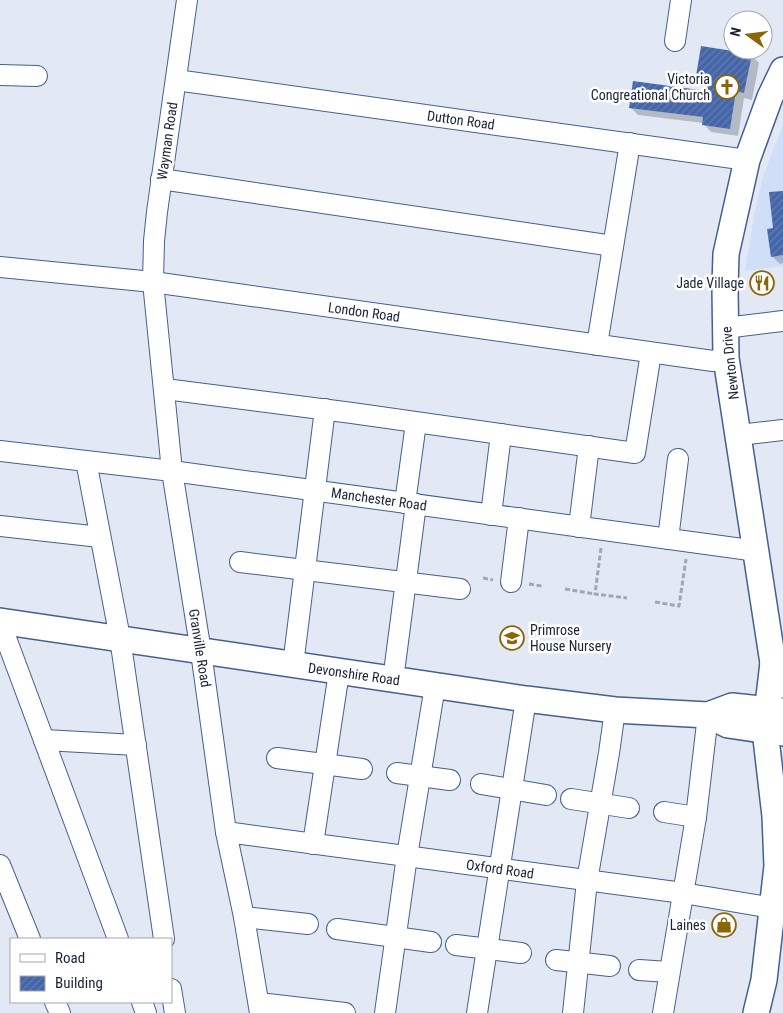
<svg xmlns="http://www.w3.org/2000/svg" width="783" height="1013" viewBox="0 0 783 1013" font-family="'Roboto Condensed',sans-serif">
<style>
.built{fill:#d0def7}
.shadow{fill:#0003}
.building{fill:url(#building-hatch)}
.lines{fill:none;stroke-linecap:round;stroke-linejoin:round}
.minor-casing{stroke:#455f8f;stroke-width:22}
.major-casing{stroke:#455f8f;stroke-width:28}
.path{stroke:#a0a8b6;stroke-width:3;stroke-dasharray:5 2.5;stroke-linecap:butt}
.minor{stroke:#fff;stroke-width:20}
.major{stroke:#fff;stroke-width:25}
.labels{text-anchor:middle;stroke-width:5;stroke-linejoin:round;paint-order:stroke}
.poi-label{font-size:14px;fill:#182237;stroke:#fff;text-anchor:end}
.street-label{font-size:14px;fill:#182237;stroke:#fff}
</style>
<defs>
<pattern id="building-hatch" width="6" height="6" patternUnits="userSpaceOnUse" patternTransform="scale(1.25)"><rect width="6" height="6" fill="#4466a9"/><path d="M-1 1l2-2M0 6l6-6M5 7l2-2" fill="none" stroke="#627cb0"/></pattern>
</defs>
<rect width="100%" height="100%" fill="#e2e9f4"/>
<path class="built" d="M783,124V266L745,271L754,216L762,180Z"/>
<g class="shadow">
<path d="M751,55L759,63L752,100L744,98L738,136L711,132L703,123L638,115L630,107L708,92L709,89H704L697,81Z"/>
<path d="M783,192V263L780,264L772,256L775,229Z"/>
</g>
<g class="building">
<path d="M701,46L752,54L744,93L736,91L730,129L702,125L703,117L629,108L633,81L707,91L708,83L695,82Z"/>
<path d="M783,191V255L771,257L767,229L773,228L769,192Z"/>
</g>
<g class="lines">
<g class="minor-casing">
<g id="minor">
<path d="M187,0L157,212L154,241L153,282L172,471L201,652L226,832L244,917L260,1013"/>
<path d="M675,41L681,0"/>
<path d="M0,75L37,76"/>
<path d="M176,80L747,160"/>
<path d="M161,179L613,246"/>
<path d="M0,267L153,282L713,361L726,358"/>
<path d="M725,328L783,321"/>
<path d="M597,345L630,143"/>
<path d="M165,389L352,413L635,453L651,353"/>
<path d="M739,435L783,430"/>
<path d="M0,451L172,471L757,551"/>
<path d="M86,461L120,638L164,939"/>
<path d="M405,503L416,423"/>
<path d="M491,515L501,434"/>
<path d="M0,526L100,537"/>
<path d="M579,527L589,446"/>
<path d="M668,539L678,459"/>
<path d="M240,562L460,589"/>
<path d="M511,582L519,518"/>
<path d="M0,622L118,939"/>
<path d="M293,665L325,409"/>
<path d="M393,680L416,504"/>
<path d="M44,740L136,745"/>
<path d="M277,758L362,769"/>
<path d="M397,773L450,780"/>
<path d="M481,784L546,795"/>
<path d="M571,799L629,808"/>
<path d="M664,812L696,817"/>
<path d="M226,832L683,893L773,908"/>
<path d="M313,844L339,672"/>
<path d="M0,865L30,939"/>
<path d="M244,917L308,924"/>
<path d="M337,929L431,942"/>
<path d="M456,945L521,953"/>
<path d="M556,960L610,966"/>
<path d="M639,970L669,972"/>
<path d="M171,989L175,1013"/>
<path d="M55,1002L60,1013"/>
<path d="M142,1002L146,1013"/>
<path d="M259,1003L345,1013"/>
<path d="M385,1013L407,856L435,686"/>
<path d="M477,1013L526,699"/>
<path d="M573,1013L587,881L609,753L615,710"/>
<path d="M663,1013L696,817L708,715"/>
</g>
</g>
<g class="major-casing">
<g id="major">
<path d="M783,70L770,97L747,160L726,254L725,288L726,358L773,663L783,685"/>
<path d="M0,621L526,699L615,710L708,715L728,725L783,733"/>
<path d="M708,715L732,706L782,711"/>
<path d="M756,1013L764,980L777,866L775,816L765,730L773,663"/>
</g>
</g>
<g class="path">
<path d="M601,548L595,594L627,598"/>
<path d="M483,578L493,580"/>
<path d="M529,584L542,586"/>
<path d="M565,589L595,594"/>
<path d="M655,602L679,606L686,559"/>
</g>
<use href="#minor" class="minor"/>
<use href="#major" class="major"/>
</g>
<defs>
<g id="church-ring" transform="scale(1.25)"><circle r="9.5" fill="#fff" stroke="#8b6606" stroke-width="1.5"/><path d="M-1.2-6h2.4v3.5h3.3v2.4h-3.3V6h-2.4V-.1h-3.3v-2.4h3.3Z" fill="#8b6606"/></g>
<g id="restaurant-ring" transform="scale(1.25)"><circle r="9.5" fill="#fff" stroke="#8b6606" stroke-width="1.5"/><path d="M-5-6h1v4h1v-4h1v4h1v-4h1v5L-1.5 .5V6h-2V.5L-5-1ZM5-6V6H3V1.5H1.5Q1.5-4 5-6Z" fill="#8b6606"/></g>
<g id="school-ring" transform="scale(1.25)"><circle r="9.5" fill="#fff" stroke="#8b6606" stroke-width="1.5"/><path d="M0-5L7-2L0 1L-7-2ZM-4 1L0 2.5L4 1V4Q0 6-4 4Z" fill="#8b6606"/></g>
<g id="shop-ring" transform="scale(1.25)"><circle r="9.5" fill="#fff" stroke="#8b6606" stroke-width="1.5"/><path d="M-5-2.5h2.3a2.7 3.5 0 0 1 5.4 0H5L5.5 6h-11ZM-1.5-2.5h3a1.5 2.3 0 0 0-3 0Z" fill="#8b6606"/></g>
</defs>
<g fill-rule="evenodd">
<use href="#church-ring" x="727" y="87"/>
<use href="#restaurant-ring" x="762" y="283"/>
<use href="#school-ring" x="512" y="638"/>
<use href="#shop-ring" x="724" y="925"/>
</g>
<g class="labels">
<g class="poi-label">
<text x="710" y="84">Victoria<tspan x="710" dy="16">Congreational Church</tspan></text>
<text x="744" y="288">Jade Village</text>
<text x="530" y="635" text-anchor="start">Primrose<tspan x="530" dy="16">House Nursery</tspan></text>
<text x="706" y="930">Laines</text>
</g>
<g class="street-label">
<text transform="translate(461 120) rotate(8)" y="5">Dutton Road</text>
<text transform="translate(167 141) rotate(-82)" y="5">Wayman Road</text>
<text transform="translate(364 312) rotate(8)" y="5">London Road</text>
<text transform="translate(730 363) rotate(-96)" y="5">Newton Drive</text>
<text transform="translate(379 499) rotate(8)" y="5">Manchester Road</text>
<text transform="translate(200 648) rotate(81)" y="5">Granville Road</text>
<text transform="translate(354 674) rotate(8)" y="5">Devonshire Road</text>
<text transform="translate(500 869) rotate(8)" y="5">Oxford Road</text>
</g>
</g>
<rect x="10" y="938" width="162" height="65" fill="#ffffff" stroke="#a3a7af"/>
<rect x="20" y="954" width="25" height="8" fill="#ffffff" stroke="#a3a7af"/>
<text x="55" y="963" font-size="15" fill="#182237">Road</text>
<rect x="20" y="976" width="25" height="15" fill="url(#building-hatch)" stroke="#a3a7af"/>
<text x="55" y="988" font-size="15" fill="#182237">Building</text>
<g transform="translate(748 35) rotate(284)"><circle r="24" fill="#ffffff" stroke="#a3a7af"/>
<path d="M0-4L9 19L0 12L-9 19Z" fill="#8b6606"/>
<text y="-8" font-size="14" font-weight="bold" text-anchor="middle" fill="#182237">N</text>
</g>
</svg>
